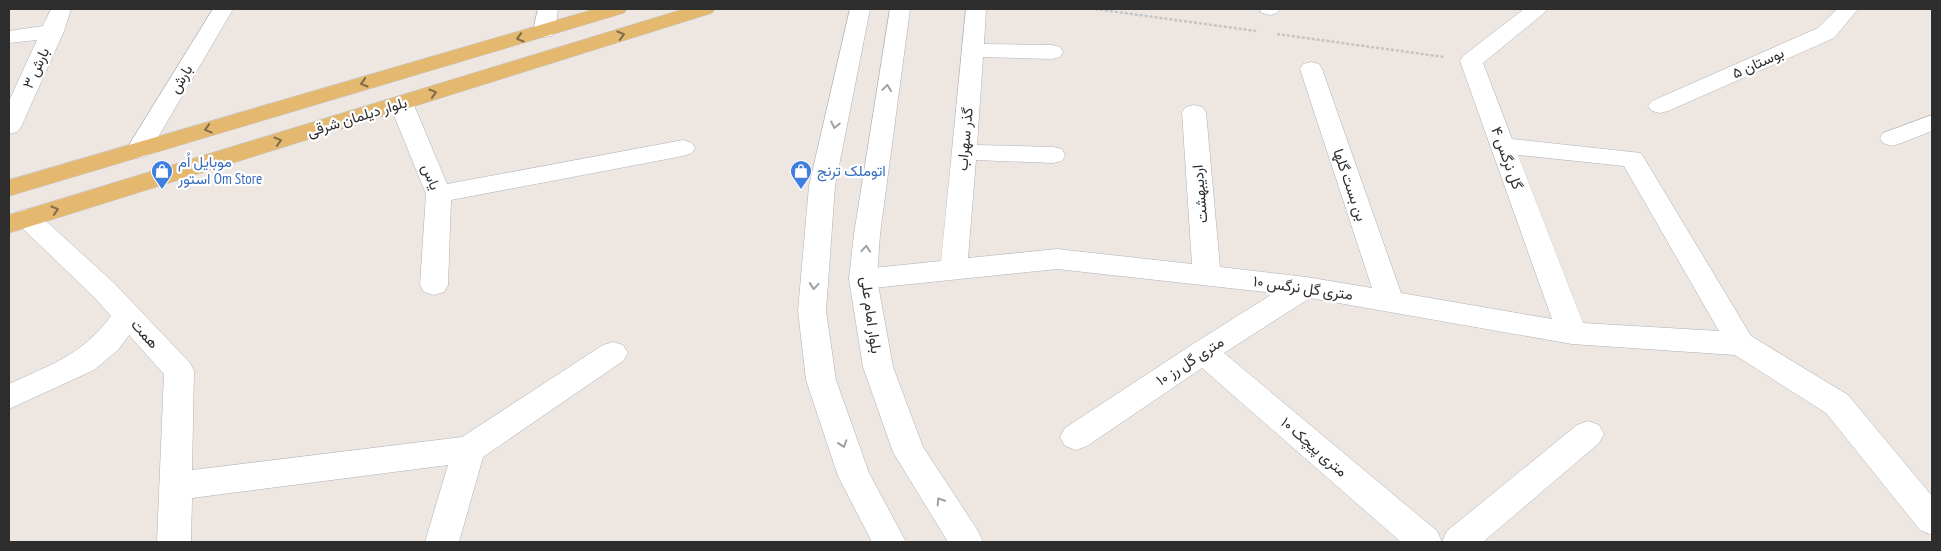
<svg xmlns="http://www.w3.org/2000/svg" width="1941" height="551" viewBox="0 0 1941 551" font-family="'PT Sans Narrow',Vazirmatn,sans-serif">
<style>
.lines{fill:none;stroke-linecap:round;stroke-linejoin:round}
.street-casing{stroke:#adb1b8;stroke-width:1}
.secondary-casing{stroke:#adb1b8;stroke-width:1}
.primary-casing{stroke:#c4c4c4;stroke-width:1}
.path{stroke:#c4c4c4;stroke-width:2.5;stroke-dasharray:3 2;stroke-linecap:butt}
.street{fill:#fff;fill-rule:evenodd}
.secondary{fill:#fff;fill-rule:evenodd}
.primary{fill:#e4b86f;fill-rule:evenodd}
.oneway{stroke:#7f6c4b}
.oneway2{stroke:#a0a0a0}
.labels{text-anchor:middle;stroke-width:4.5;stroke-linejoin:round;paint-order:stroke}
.street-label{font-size:15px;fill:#2d2d2d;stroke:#fff}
.shop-label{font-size:15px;fill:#366cbe;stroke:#fff;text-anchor:start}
</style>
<rect width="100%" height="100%" fill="#ede6e1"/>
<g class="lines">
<g class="street-casing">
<g id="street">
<path d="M51,9H71L64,31L21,127L17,132L9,134V101L37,40L9,43V31L43,26Z"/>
<path d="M213,9H233L147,156L138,158L129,156L126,150Z"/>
<path d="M966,9H986L984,44L1052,45L1060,47L1063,52L1060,57L1052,59L983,57L977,145L1053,147L1062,149L1065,155L1062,161L1053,163L976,160L968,258L1057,249L1192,264L1182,112L1186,107L1194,105L1202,107L1206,112L1220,267L1306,277L1372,288L1300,69L1303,64L1311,62L1319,64L1322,69L1401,293L1552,319L1460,61L1463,56L1524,9H1547L1544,13L1483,63L1512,139L1641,153L1751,336L1848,395L1932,496V535L1920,530L1826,413L1735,355L1572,344L1310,298L1224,353L1437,531L1442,542L1447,531L1577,425L1588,421L1599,425L1604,434L1599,443L1483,542H1401L1202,368L1087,446L1076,450L1065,446L1060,437L1065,428L1193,344L1274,293L1057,269L863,289L853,286L849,279L853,272L863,269L941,261ZM1518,155L1624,166L1719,331L1583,323Z"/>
<path d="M1259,9H1280L1277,13L1270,15L1262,13Z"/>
<path d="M1837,9H1858L1834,38L1668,111L1660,113L1652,111L1648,106L1652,101L1818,28Z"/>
<path d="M401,96L409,98L413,103L447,184L683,140L692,143L695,148L692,153L683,156L451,200L448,285L444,292L434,295L424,292L420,285L426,194L389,103L393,98Z"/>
<path d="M1932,115V131L1901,143L1892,146L1883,143L1880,138L1883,133Z"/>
<path d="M27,209L36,212L114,283L190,363L194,371L192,470L462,437L603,345L613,342L623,345L628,353L623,361L483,457L459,542H425L448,465L192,498L191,542H157L164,374L129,335L118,350L94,370L9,409V384C52,364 81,356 111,316L94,297L18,224L14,218L18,212Z"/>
</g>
</g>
<g class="secondary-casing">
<g id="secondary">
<path d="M538,9H558L555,31L552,36L544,37L536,36L533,31Z"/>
<path d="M850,9H870L835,186L826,311L836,380L869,473L906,542H872L838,476L806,380L798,311L809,186Z"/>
<path d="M890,9H910L880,234L877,279L893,367L923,447L978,531L983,542H948L893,452L863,367L849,279L854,234Z"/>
</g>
</g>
<g class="primary-casing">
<g id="primary">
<path d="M595,9H627L624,13L9,196V180Z"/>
<path d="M684,9H715L712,13L9,233V215Z"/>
</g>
</g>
<g class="path">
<path d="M1095,9L1256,31"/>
<path d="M1277,34L1444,57"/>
</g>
<use href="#street" class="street"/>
<use href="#secondary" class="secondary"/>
<use href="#primary" class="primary"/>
</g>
<defs><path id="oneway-chevron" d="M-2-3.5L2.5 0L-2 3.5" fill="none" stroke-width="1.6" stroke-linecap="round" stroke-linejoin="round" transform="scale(1.25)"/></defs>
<g class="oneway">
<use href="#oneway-chevron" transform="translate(621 35) rotate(-17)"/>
<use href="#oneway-chevron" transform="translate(520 38) rotate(164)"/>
<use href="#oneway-chevron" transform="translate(364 83) rotate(164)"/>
<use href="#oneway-chevron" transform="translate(433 93) rotate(-17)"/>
<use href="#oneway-chevron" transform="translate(208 129) rotate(164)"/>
<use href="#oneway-chevron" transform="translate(278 141) rotate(-17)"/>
<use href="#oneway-chevron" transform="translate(55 210) rotate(-17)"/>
</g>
<g class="oneway2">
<use href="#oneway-chevron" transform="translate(887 88) rotate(-82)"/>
<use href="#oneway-chevron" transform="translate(835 125) rotate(102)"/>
<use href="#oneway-chevron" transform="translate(866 249) rotate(-86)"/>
<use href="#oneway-chevron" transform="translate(814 286) rotate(95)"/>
<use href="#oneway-chevron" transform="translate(843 444) rotate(71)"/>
<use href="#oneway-chevron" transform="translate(940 501) rotate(-122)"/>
</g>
<defs>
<g id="shop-pin" transform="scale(1.125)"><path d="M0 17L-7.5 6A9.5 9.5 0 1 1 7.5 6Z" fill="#3f7fe0" stroke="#fff"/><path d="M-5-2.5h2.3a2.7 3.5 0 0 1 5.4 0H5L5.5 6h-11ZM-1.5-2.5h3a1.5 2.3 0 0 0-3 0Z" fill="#fff"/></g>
</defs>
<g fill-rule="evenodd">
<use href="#shop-pin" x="162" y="171"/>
<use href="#shop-pin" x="801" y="171"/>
</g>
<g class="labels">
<g class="street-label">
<text transform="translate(1758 63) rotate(-24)" y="5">بوستان ۵</text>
<text transform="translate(36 68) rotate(-65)" y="5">بارش ۳</text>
<text transform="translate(181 79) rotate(-59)" y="5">بارش</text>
<text transform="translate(357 117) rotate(-17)" y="5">بلوار دیلمان شرقی</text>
<text transform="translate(965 139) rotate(-85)" y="5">گذر سهراب</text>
<text transform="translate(1507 158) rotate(70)" y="5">گل نرگس ۴</text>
<text transform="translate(431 177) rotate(69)" y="5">یاس</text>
<text transform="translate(1350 185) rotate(71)" y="5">بن بست گلها</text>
<text transform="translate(1200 194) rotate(-95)" y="5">اردیبهشت</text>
<text transform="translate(1303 288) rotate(8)" y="5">۱۰ متری گل نرگس</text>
<text transform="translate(871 315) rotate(82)" y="5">بلوار امام علی</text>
<text transform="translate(145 334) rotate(48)" y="5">همت</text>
<text transform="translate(1190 361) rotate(-33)" y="5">۱۰ متری گل رز</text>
<text transform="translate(1314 447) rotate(41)" y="5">۱۰ متری پیچک</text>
</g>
<g class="shop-label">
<text x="178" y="167">موبایل اُم<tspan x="178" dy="17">استور Om Store</tspan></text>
<text x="817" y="176">اتوملک ترنج</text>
</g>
</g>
<rect width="1941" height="551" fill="none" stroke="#2d2d2d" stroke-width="20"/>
</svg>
